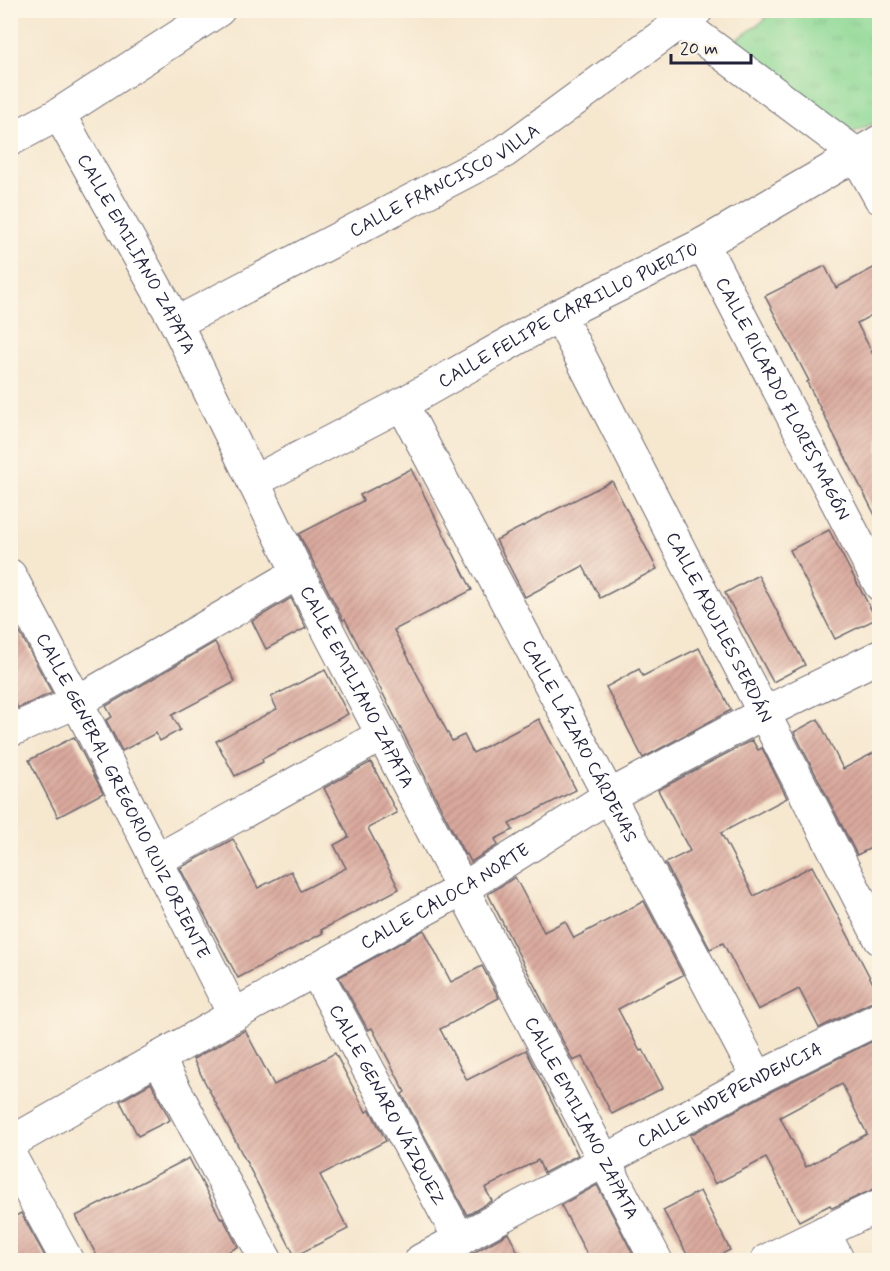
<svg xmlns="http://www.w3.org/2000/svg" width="890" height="1271" viewBox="0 0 890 1271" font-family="Mynerve,sans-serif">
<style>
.park{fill:url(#park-tufts);stroke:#587d68;stroke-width:1.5}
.building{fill:url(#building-hatch);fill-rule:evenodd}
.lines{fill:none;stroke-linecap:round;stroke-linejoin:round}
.minor-casing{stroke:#6c676f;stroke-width:34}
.minor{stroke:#fff;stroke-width:32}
.labels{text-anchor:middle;stroke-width:6;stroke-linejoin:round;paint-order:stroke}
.street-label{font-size:18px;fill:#22223b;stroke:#fcf5e5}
</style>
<defs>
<pattern id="park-tufts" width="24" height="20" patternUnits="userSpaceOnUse" patternTransform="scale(1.5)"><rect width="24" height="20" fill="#8dd895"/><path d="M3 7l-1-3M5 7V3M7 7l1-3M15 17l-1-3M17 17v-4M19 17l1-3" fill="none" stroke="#79b981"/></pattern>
<pattern id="building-hatch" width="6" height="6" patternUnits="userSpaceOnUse" patternTransform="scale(1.5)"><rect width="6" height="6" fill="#d9a89c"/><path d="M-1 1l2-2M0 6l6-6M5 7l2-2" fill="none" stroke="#ba9087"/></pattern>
</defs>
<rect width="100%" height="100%" fill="#fcf5e5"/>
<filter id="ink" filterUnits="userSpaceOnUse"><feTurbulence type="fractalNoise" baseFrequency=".0167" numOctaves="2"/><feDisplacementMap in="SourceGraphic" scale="12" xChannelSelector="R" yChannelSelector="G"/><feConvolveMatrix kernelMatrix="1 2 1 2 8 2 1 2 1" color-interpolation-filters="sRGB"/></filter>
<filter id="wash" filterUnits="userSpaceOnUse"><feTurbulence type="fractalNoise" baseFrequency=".008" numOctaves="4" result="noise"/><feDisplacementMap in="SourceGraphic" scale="24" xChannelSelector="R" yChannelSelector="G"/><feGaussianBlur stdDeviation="1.35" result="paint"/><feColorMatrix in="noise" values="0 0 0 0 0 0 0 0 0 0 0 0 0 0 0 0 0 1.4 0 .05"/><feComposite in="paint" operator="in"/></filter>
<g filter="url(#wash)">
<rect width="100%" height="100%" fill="#f6e7cf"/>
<path class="park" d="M760,11H879V121L852,133L732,43L766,19Z"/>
<g id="blocks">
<g class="building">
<path d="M879,265V311L857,323L879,366V523L807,382L809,381L765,296L825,266L836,288Z"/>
<path d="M411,469L472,590L394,630L452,741L464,735L473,753L539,719L576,790L509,824L513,830L495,839L498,845L471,862L467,854L465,855L345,619L343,620L299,534L363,501L360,495Z"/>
<path d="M612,481L657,569L600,598L583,566L525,597L496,540Z"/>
<path d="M829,530L876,619L835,639L790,550Z"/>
<path d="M758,575L805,665L773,682L725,593Z"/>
<path d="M291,598L306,628L266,649L252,621Z"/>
<path d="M20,633L52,693L18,708L10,694V638Z"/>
<path d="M215,642L235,682L172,715L180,730L160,741L156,733L122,751L106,720L112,717L106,706Z"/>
<path d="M699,648L731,710L643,758L606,687L639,669L643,676Z"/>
<path d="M325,670L348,714L262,759L263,762L235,776L216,741L277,709L271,697Z"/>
<path d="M818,719L843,769L879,750V844L857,855L794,732Z"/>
<path d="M74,737L103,793L58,817L29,760Z"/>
<path d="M752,740L758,750L762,748L787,798L721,833L754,896L812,866L879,995V1000L872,1002L819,1028L799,989L758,1010L723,943L710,949L665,863L690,851L658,790Z"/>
<path d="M371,762L397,813L368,828L399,889L321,930L323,933L238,978L180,868L233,839L258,888L291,871L301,891L346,868L334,845L349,837L324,788Z"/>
<path d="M515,877L544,932L565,921L574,938L644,901L683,975L618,1009L640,1051L643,1050L663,1088L612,1114L582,1057L573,1061L488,894Z"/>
<path d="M424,930L451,982L482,966L499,998L440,1029L467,1080L526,1050L578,1155L544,1173L538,1160L485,1188L492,1201L467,1215L402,1094L405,1092L372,1028L368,1030L339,977Z"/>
<path d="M245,1030L274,1085L335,1053L366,1112L370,1110L386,1141L320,1175L348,1229L295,1256L193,1059Z"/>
<path d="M879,1038V1187L832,1208L830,1205L799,1221L766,1158L715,1184L690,1135L766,1094ZM842,1084L867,1134L806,1167L780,1117Z"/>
<path d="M151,1083L170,1120L138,1136L120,1101Z"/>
<path d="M189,1158L221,1219L223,1218L238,1247L212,1260H99L76,1216Z"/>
<path d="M597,1185L636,1260H590L561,1205Z"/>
<path d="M700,1191L730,1250L710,1260H690L663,1210Z"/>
<path d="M21,1213L47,1260H10V1219Z"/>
<path d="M508,1233L522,1260H458L468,1256Z"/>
</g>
</g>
</g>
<g filter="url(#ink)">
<use href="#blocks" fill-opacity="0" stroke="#6c676f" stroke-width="1.5"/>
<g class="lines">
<g class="minor-casing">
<g id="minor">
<path d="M672,10L681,23L855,153L880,198"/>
<path id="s1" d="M59,114L176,323L298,573L656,1260"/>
<path d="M10,140L59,114L219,10"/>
<path id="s2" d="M703,244L880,585"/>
<path id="s3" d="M559,315L880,939"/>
<path id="s4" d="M176,323L504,152L697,10"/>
<path id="s5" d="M402,404L758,1078"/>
<path id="s6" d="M253,482L402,404L559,315L703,244L880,141"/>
<path id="s7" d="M10,575L77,702L234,1015"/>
<path d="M10,731L77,702L298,573"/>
<path d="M157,860L382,735"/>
<path id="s8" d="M315,970L460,1240"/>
<path d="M158,1058L266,1260"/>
<path id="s9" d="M10,1143L234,1015L462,889L609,796L762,714L880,656"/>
<path d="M10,1155L67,1260"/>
<path d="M824,1232L838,1260"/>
<path id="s10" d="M421,1260L758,1078L880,1018"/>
<path d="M767,1260L880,1205"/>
</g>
</g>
<use href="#minor" class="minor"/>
</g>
</g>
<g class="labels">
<g class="street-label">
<text dy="6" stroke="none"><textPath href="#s4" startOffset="304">CALLE FRANCISCO VILLA</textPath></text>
<text dy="6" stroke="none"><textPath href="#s1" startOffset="160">CALLE EMILIANO ZAPATA</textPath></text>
<text dy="6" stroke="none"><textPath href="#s6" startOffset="357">CALLE FELIPE CARRILLO PUERTO</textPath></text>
<text dy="6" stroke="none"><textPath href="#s2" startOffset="174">CALLE RICARDO FLORES MAGÓN</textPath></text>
<text dy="6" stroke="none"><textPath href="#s3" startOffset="351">CALLE AQUILES SERDÁN</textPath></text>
<text dy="6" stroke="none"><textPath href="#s1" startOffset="646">CALLE EMILIANO ZAPATA</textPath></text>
<text dy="6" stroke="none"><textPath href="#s5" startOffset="381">CALLE LÁZARO CÁRDENAS</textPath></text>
<text dy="6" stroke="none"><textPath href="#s7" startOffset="248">CALLE GENERAL GREGORIO RUIZ ORIENTE</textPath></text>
<text dy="6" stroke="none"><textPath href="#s9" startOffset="500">CALLE CALOCA NORTE</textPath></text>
<text dy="6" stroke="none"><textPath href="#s10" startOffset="350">CALLE INDEPENDENCIA</textPath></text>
<text dy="6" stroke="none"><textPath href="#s8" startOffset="153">CALLE GENARO VÁZQUEZ</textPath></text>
<text dy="6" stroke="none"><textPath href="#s1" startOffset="1132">CALLE EMILIANO ZAPATA</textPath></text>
</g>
</g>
<rect width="890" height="1271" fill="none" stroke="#fcf5e5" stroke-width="36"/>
<path d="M671 54v9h80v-9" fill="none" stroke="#22223b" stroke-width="3"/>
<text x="680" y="54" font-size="18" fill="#22223b" stroke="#fcf5e5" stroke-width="4.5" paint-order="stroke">20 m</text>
</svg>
